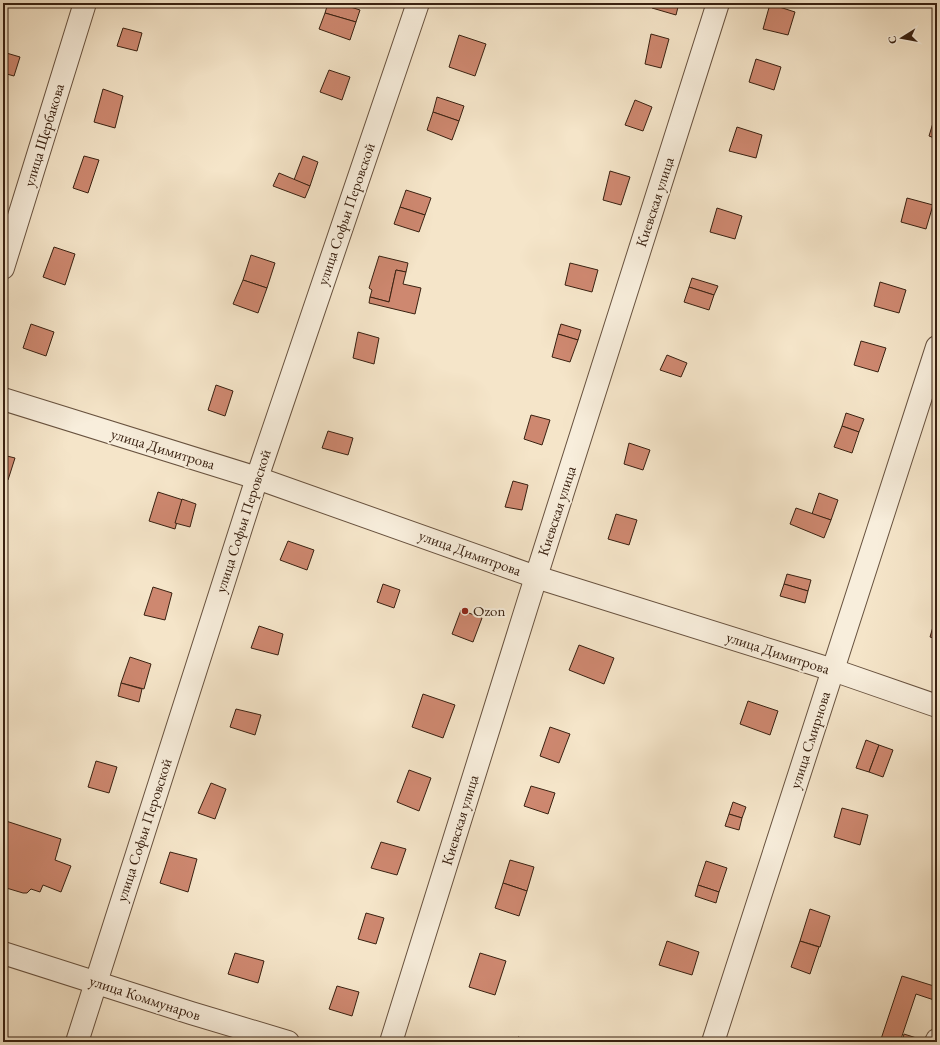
<svg xmlns="http://www.w3.org/2000/svg" width="940" height="1045" viewBox="0 0 940 1045" font-family="'EB Garamond',serif">
<style>
.building{fill:#ce8870;stroke:#392111}
.lines{fill:none;stroke-linecap:round;stroke-linejoin:round}
.minor-casing{stroke:#68523f;stroke-width:24}
.minor{stroke:#f8eedc;stroke-width:22}
.poi-dot{fill:#8f2418;stroke:#f8eedc;stroke-width:1.5}
.labels{text-anchor:middle;stroke-width:4;stroke-linejoin:round;paint-order:stroke}
.street-label{font-size:15px;fill:#392111;stroke:#f8eedc}
.poi-label{font-size:15px;fill:#392111;stroke:#f8eedc;text-anchor:start}
</style>
<rect width="100%" height="100%" fill="#f5e5c9"/>
<filter id="stains"><feTurbulence type="fractalNoise" baseFrequency=".005" numOctaves="4"/><feColorMatrix values="0 0 0 0 .2 0 0 0 0 .09 0 0 0 0 .02 0 0 0 .5 -.17"/></filter>
<radialGradient id="worn" r=".72"><stop offset=".6" stop-color="#630" stop-opacity="0"/><stop offset="1" stop-color="#630" stop-opacity=".3"/></radialGradient>
<g class="building">
<path d="M25,3H38L36,7Z"/>
<path d="M328,3H338L360,10L356,22L325,13Z"/>
<path d="M654,3H679L676,15L652,8Z"/>
<path d="M770,4L795,12L788,35L763,29Z"/>
<path d="M325,13L356,22L350,40L319,29Z"/>
<path d="M123,28L142,33L137,51L117,46Z"/>
<path d="M651,34L669,39L661,68L645,64Z"/>
<path d="M459,35L486,44L475,76L449,67Z"/>
<path d="M3,52L20,57L14,76L3,73Z"/>
<path d="M756,59L781,67L774,90L749,82Z"/>
<path d="M329,70L350,77L342,100L320,92Z"/>
<path d="M103,89L123,96L115,128L94,122Z"/>
<path d="M437,97L464,106L459,121L433,112Z"/>
<path d="M635,100L652,107L643,131L625,125Z"/>
<path d="M433,112L459,121L452,140L427,130Z"/>
<path d="M936,113L937,114V139L929,136Z"/>
<path d="M737,127L762,135L756,158L729,151Z"/>
<path d="M84,156L99,160L88,193L73,188Z"/>
<path d="M303,156L318,162L310,186L294,180Z"/>
<path d="M610,171L630,177L621,205L603,200Z"/>
<path d="M279,173L310,186L305,198L273,186Z"/>
<path d="M406,190L431,198L425,215L400,207Z"/>
<path d="M907,198L933,205L926,229L901,222Z"/>
<path d="M400,207L425,215L419,232L394,224Z"/>
<path d="M717,208L742,216L735,239L710,232Z"/>
<path d="M54,247L75,254L65,285L43,277Z"/>
<path d="M251,255L275,263L267,288L243,280Z"/>
<path d="M379,256L408,263L406,272L396,270L389,302L370,297L372,290L369,288Z"/>
<path d="M570,263L598,270L592,292L565,285Z"/>
<path d="M396,270L406,272L403,284L421,288L415,314L369,303L370,297L389,302Z"/>
<path d="M692,278L718,286L714,295L689,287Z"/>
<path d="M243,280L267,288L258,313L233,304Z"/>
<path d="M880,282L906,290L899,313L874,306Z"/>
<path d="M689,287L714,295L709,310L684,302Z"/>
<path d="M31,324L54,332L46,356L23,348Z"/>
<path d="M561,324L581,330L578,340L558,334Z"/>
<path d="M358,332L379,338L374,364L353,358Z"/>
<path d="M558,334L578,340L570,362L552,357Z"/>
<path d="M861,341L886,348L878,372L854,365Z"/>
<path d="M667,355L687,363L681,377L660,370Z"/>
<path d="M216,385L233,391L225,416L208,410Z"/>
<path d="M846,413L864,419L859,432L842,426Z"/>
<path d="M531,415L550,420L542,445L524,439Z"/>
<path d="M842,426L859,432L852,453L834,447Z"/>
<path d="M328,431L353,438L348,455L322,448Z"/>
<path d="M629,443L650,450L643,470L624,464Z"/>
<path d="M3,455L15,458L8,480L3,479Z"/>
<path d="M513,481L528,485L522,510L505,507Z"/>
<path d="M158,492L183,500L175,529L149,521Z"/>
<path d="M819,493L838,500L831,520L812,514Z"/>
<path d="M182,499L196,504L190,527L175,523Z"/>
<path d="M796,508L831,520L824,538L790,524Z"/>
<path d="M616,514L637,520L629,545L608,539Z"/>
<path d="M288,541L314,550L307,570L280,560Z"/>
<path d="M787,574L811,580L808,591L784,584Z"/>
<path d="M383,584L400,590L394,608L377,602Z"/>
<path d="M784,584L808,591L805,603L780,596Z"/>
<path d="M153,587L172,593L165,620L144,615Z"/>
<path d="M461,610L482,618L473,642L452,634Z"/>
<path d="M937,613V639L930,637Z"/>
<path d="M259,626L283,634L278,655L251,648Z"/>
<path d="M579,645L614,658L604,684L569,670Z"/>
<path d="M130,657L151,664L144,689L121,683Z"/>
<path d="M121,683L142,689L139,702L118,696Z"/>
<path d="M423,694L455,705L443,738L412,727Z"/>
<path d="M748,701L778,711L770,735L740,724Z"/>
<path d="M236,709L261,715L255,735L230,727Z"/>
<path d="M550,727L570,734L559,763L540,756Z"/>
<path d="M866,740L879,745L869,772L856,768Z"/>
<path d="M879,745L893,750L883,777L869,772Z"/>
<path d="M96,761L117,767L109,793L88,787Z"/>
<path d="M409,770L431,778L419,811L397,802Z"/>
<path d="M211,783L226,789L215,819L198,813Z"/>
<path d="M531,786L555,793L548,814L524,806Z"/>
<path d="M733,802L746,807L742,818L729,814Z"/>
<path d="M842,808L868,815L860,845L834,837Z"/>
<path d="M729,814L742,818L739,830L725,826Z"/>
<path d="M3,820L61,839L55,860L71,866L61,892L43,885L40,892L31,889L27,893H23L3,887Z"/>
<path d="M381,842L406,849L397,875L371,868Z"/>
<path d="M170,852L197,859L188,892L160,883Z"/>
<path d="M510,860L534,867L527,891L503,883Z"/>
<path d="M706,861L727,868L719,892L698,885Z"/>
<path d="M503,883L527,891L519,916L495,908Z"/>
<path d="M698,885L719,892L716,903L695,896Z"/>
<path d="M810,909L830,916L820,947L800,941Z"/>
<path d="M366,913L384,918L376,944L358,939Z"/>
<path d="M667,941L699,952L692,975L659,965Z"/>
<path d="M800,941L819,947L810,974L791,967Z"/>
<path d="M235,953L264,961L258,983L228,974Z"/>
<path d="M480,953L506,961L495,995L469,987Z"/>
<path d="M902,976L937,987V1001L916,994L900,1042H880Z"/>
<path d="M337,986L359,992L352,1016L329,1009Z"/>
<path d="M904,1034L929,1042H902Z"/>
<path d="M518,1037L535,1042H516Z"/>
</g>
<g class="lines">
<g class="minor-casing">
<g id="minor">
<path d="M3,268L85,3"/>
<path d="M3,399L257,478L536,577L833,670L937,706"/>
<path d="M3,953L191,1013L288,1042"/>
<path d="M77,1042L257,478L418,3"/>
<path d="M391,1042L536,577L718,3"/>
<path d="M713,1042L937,347"/>
<path d="M936,1042L937,1040"/>
</g>
</g>
<use href="#minor" class="minor"/>
</g>
<circle class="poi-dot" cx="465" cy="611" r="4"/>
<g class="labels">
<g class="street-label">
<text transform="translate(44 135) rotate(-73)" y="5">улица Щербакова</text>
<text transform="translate(655 202) rotate(-72)" y="5">Киевская улица</text>
<text transform="translate(346 214) rotate(-71)" y="5">улица Софьи Перовской</text>
<text transform="translate(163 449) rotate(17)" y="5">улица Димитрова</text>
<text transform="translate(557 511) rotate(-72)" y="5">Киевская улица</text>
<text transform="translate(243 521) rotate(-72)" y="5">улица Софьи Перовской</text>
<text transform="translate(470 553) rotate(20)" y="5">улица Димитрова</text>
<text transform="translate(778 653) rotate(18)" y="5">улица Димитрова</text>
<text transform="translate(810 740) rotate(-72)" y="5">улица Смирнова</text>
<text transform="translate(460 820) rotate(-73)" y="5">Киевская улица</text>
<text transform="translate(144 830) rotate(-72)" y="5">улица Софьи Перовской</text>
<text transform="translate(145 998) rotate(18)" y="5">улица Коммунаров</text>
</g>
<g class="poi-label">
<text x="473" y="616">Ozon</text>
</g>
</g>
<rect width="940" height="1045" fill="none" stroke="#f5e5c9" stroke-width="16"/>
<rect x="4" y="4" width="932" height="1037" fill="none" stroke="#392111" stroke-width="2"/>
<rect x="8" y="8" width="924" height="1029" fill="none" stroke="#392111"/>
<g transform="translate(902 38) rotate(259)" stroke="#f8eedc" stroke-width="3" paint-order="stroke">
<path d="M0-3L7 15L0 10L-7 15Z" fill="#392111"/>
<text y="-6" font-size="11" font-weight="bold" text-anchor="middle" fill="#392111">С</text>
</g>
<rect width="100%" height="100%" filter="url(#stains)"/>
<rect width="100%" height="100%" fill="url(#worn)"/>
</svg>
